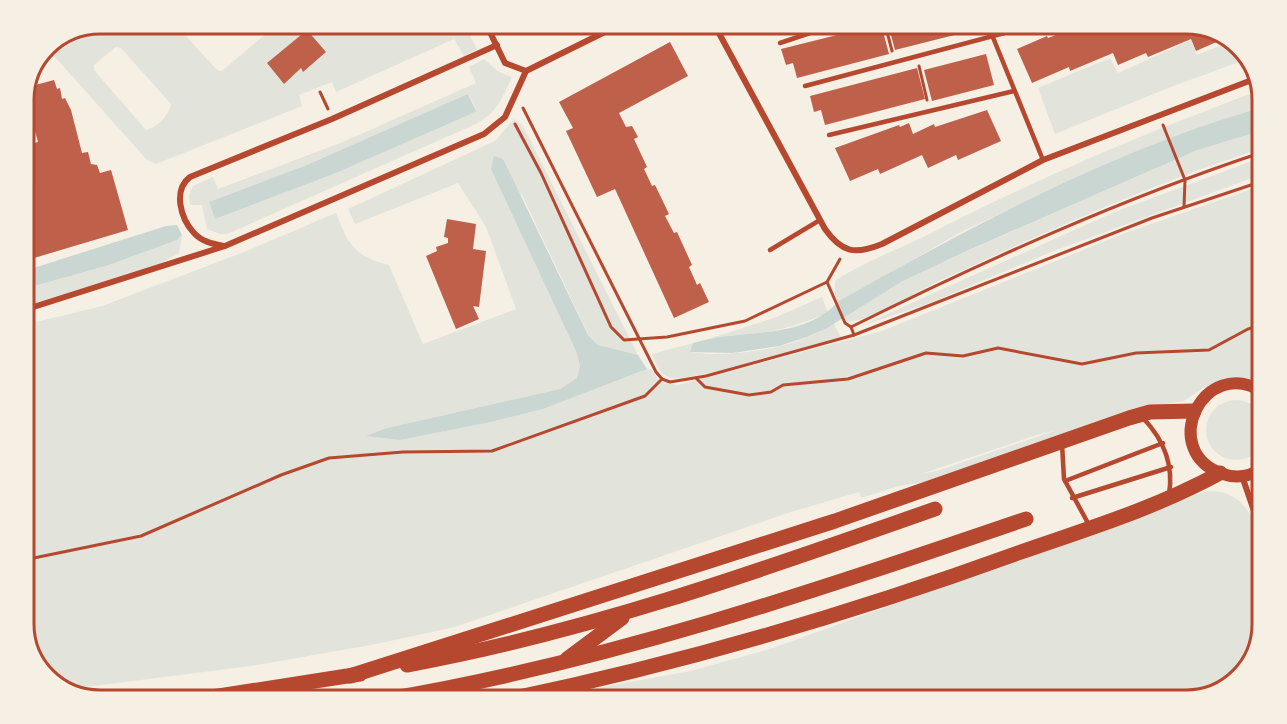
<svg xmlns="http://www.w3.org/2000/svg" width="1287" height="724" viewBox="0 0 1287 724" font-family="'Fira Sans Condensed',sans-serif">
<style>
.green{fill:#e2e4dc;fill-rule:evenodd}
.water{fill:#c9d6d2}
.building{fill:#bf614a}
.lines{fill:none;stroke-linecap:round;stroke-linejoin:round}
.path{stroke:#b5482f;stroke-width:3}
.service{stroke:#b5482f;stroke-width:4.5}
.minor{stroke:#b5482f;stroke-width:6}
.secondary{stroke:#b5482f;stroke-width:12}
.primary{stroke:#b5482f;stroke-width:15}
.rim{fill:none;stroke:#b5482f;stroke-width:3}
</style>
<rect width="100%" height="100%" fill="#f6efe4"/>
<g class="green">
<path d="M100,24H175L217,70L222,71L277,24H464L477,49L464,56L454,39L336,92L332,82L299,95L302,106L156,164L147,160L46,47ZM116,47L121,48L171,104C169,115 157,128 146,130L94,70V65Z"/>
<path d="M1191,40L1197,55L1232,41L1250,58L1171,87L1055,134L1038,88L1110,58L1118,73Z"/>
<path d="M484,59L499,72L512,77C502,98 498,112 476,124L227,234H220L207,229L202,205H190L189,195L193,186L213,177L218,189L343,142L476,83L469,67ZM469,94L476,110L462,118L336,173L215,219L209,202L309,164Z"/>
<path d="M1261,90L1263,107L1234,116L1086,174L961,232L840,301L846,314L901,282L970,250L1195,151L1263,130V148C1151,184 1043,233 937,282C916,291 865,325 846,321L835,295V281C863,262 895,251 925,236C1034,180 1146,132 1261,90Z"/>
<path d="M514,119L523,126L638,355L598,345L588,334L521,193L522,232L576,351L580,366L577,378L560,389L387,428L368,436L400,440L491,422L543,409L647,369H651L660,382L678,385L882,331L1125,233L1263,185V384L1241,377L1203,388L1184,401L1157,406L938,480L899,486L861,498L859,492L791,512L455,627L371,645L251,666L62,690L34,662L24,629V325L102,306L244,252L336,213C348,244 355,257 389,265L423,344L516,309L486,227L458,183L355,224L348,209L495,141ZM1054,431L937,471L921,474L1040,434Z"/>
<path d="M1263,157V174L1051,252L927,304L858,327L1117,211Z"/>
<path d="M182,235L179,253C132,281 76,293 24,309V289L109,265L177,240Z"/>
<path d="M822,297L828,313C789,329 753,338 711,338L774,318Z"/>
<path d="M833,323L841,337C814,344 688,383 671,378C660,375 656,364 652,354L693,343L691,352C730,359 801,348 833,323Z"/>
<circle cx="1236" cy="430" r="30"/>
<path d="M1207,491C1262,489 1263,555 1263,594C1263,615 1264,643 1253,662C1238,687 1213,693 1187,700H532L690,671L770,649Z"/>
</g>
<g class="water">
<path d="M468,94L476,111L462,118L336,173L215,219L209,202L309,164Z"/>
<path d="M1263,107V130L1195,151L969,250L901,282L827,328L807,337L779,346L733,353L690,352L693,343C742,328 801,342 839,301C974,225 1113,150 1263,107Z"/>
<path d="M494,156L503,159L588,335L598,345L638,355L647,369L543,409L491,422L400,440L366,436L387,428L560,389L577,378L580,366L576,351L491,169Z"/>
<path d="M177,225L182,235L177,240L109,265L24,289V271L166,226Z"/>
</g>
<g class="building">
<path d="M765,24H784L768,31Z"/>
<path d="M881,24L889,54L797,78L793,63L786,65L781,49Z"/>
<path d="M888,24H994V25L895,50Z"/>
<path d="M1086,24H1101L1104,31L1119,24H1187L1228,37L1196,51L1191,39L1148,57L1146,53L1118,65L1113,53L1070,71L1069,67L1032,83L1017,49L1047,36L1048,38Z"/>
<path d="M307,30L326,52L303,72L301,68L284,84L267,63Z"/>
<path d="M670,42L688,76L619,113L626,127L632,126L638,137L634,139L647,167L644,169L652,186L655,185L669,214L665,216L674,233L677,232L692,265L689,267L697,285L700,283L709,302L674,318L615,189L597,197L566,131L573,128L559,102Z"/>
<path d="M986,54L994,85L932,101L924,70Z"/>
<path d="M917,68L925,99L825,125L821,110L814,112L810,96Z"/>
<path d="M54,80L57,89L60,88L62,99L65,98L71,110L82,153L88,152L91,164L97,165L100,173L111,170L128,230L24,261V146L38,142L25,95L28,87Z"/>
<path d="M987,110L1001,141L958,160L956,155L928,168L922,155L880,174L878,169L850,181L835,148L899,125L900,127L909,123L913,134L934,124L935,127Z"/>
<path d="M447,219L476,224L473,249L486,251L479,307L473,306L479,319L456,329L426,256L437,251L436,247L448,243V238L444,237Z"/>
</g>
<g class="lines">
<g class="path">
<path d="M885,24L892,51"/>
<path d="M919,66L927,100"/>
<path d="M320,92L328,109"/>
<path d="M523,108L656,372L662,379L670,382L706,376L854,335L1152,218L1263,181"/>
<path d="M515,124L541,173L611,327L624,340L667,337L745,321L827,282"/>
<path d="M1163,125L1185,180L1184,207"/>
<path d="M840,259L827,282L845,323L851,327"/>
<path d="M854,335L851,327C984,261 1121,199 1263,152"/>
<path d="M696,378L705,387L749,395L771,392L783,385L848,379L926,353L963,356L998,348L1082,364L1136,353L1209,350L1248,329L1263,325"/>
<path d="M24,560L141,536L281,475L329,458L403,452L492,451L645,396L662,379"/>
</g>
<g class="service">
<path d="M992,35L1043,160"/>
<path d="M780,43L837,24"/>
<path d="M805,86L1038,24"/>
<path d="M829,135L1014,91"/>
<path d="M770,250L820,220"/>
<path d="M1143,418C1164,440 1174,464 1169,494"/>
<path d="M1062,444L1064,479L1089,525"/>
<path d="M1065,481L1163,443"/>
<path d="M1072,498L1171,467"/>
</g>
<g class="minor">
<path d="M486,24L505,63L526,71"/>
<path d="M714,24L825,229C842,253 855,255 882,244L1043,160L1257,78"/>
<path d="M224,246C214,244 202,242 194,233C180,218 173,190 190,177L332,119L497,45"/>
<path d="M24,310L225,246L484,134L505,117L526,71L621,24"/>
<path d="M1242,476L1263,537"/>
</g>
<path class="secondary" d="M1263,392C1203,354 1157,452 1223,474C1237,479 1251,476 1263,468"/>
<g class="primary">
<path d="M567,659L622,618"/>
<path d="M407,665C589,632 762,570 935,509"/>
<path d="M350,676L835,521L1129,418L1150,412L1194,411"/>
<path d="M193,700L360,674"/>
<path d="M382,700C604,663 815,591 1026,519"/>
<path d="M505,700C680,664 850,614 1018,553C1087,529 1156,508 1220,473"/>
</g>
</g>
<path d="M0 0H1287V724H0ZM100 34H1186A66 66 0 0 1 1252 100V624A66 66 0 0 1 1186 690H100A66 66 0 0 1 34 624V100A66 66 0 0 1 100 34Z" fill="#f6efe4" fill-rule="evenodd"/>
<path class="rim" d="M100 34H1186A66 66 0 0 1 1252 100V624A66 66 0 0 1 1186 690H100A66 66 0 0 1 34 624V100A66 66 0 0 1 100 34Z"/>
</svg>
